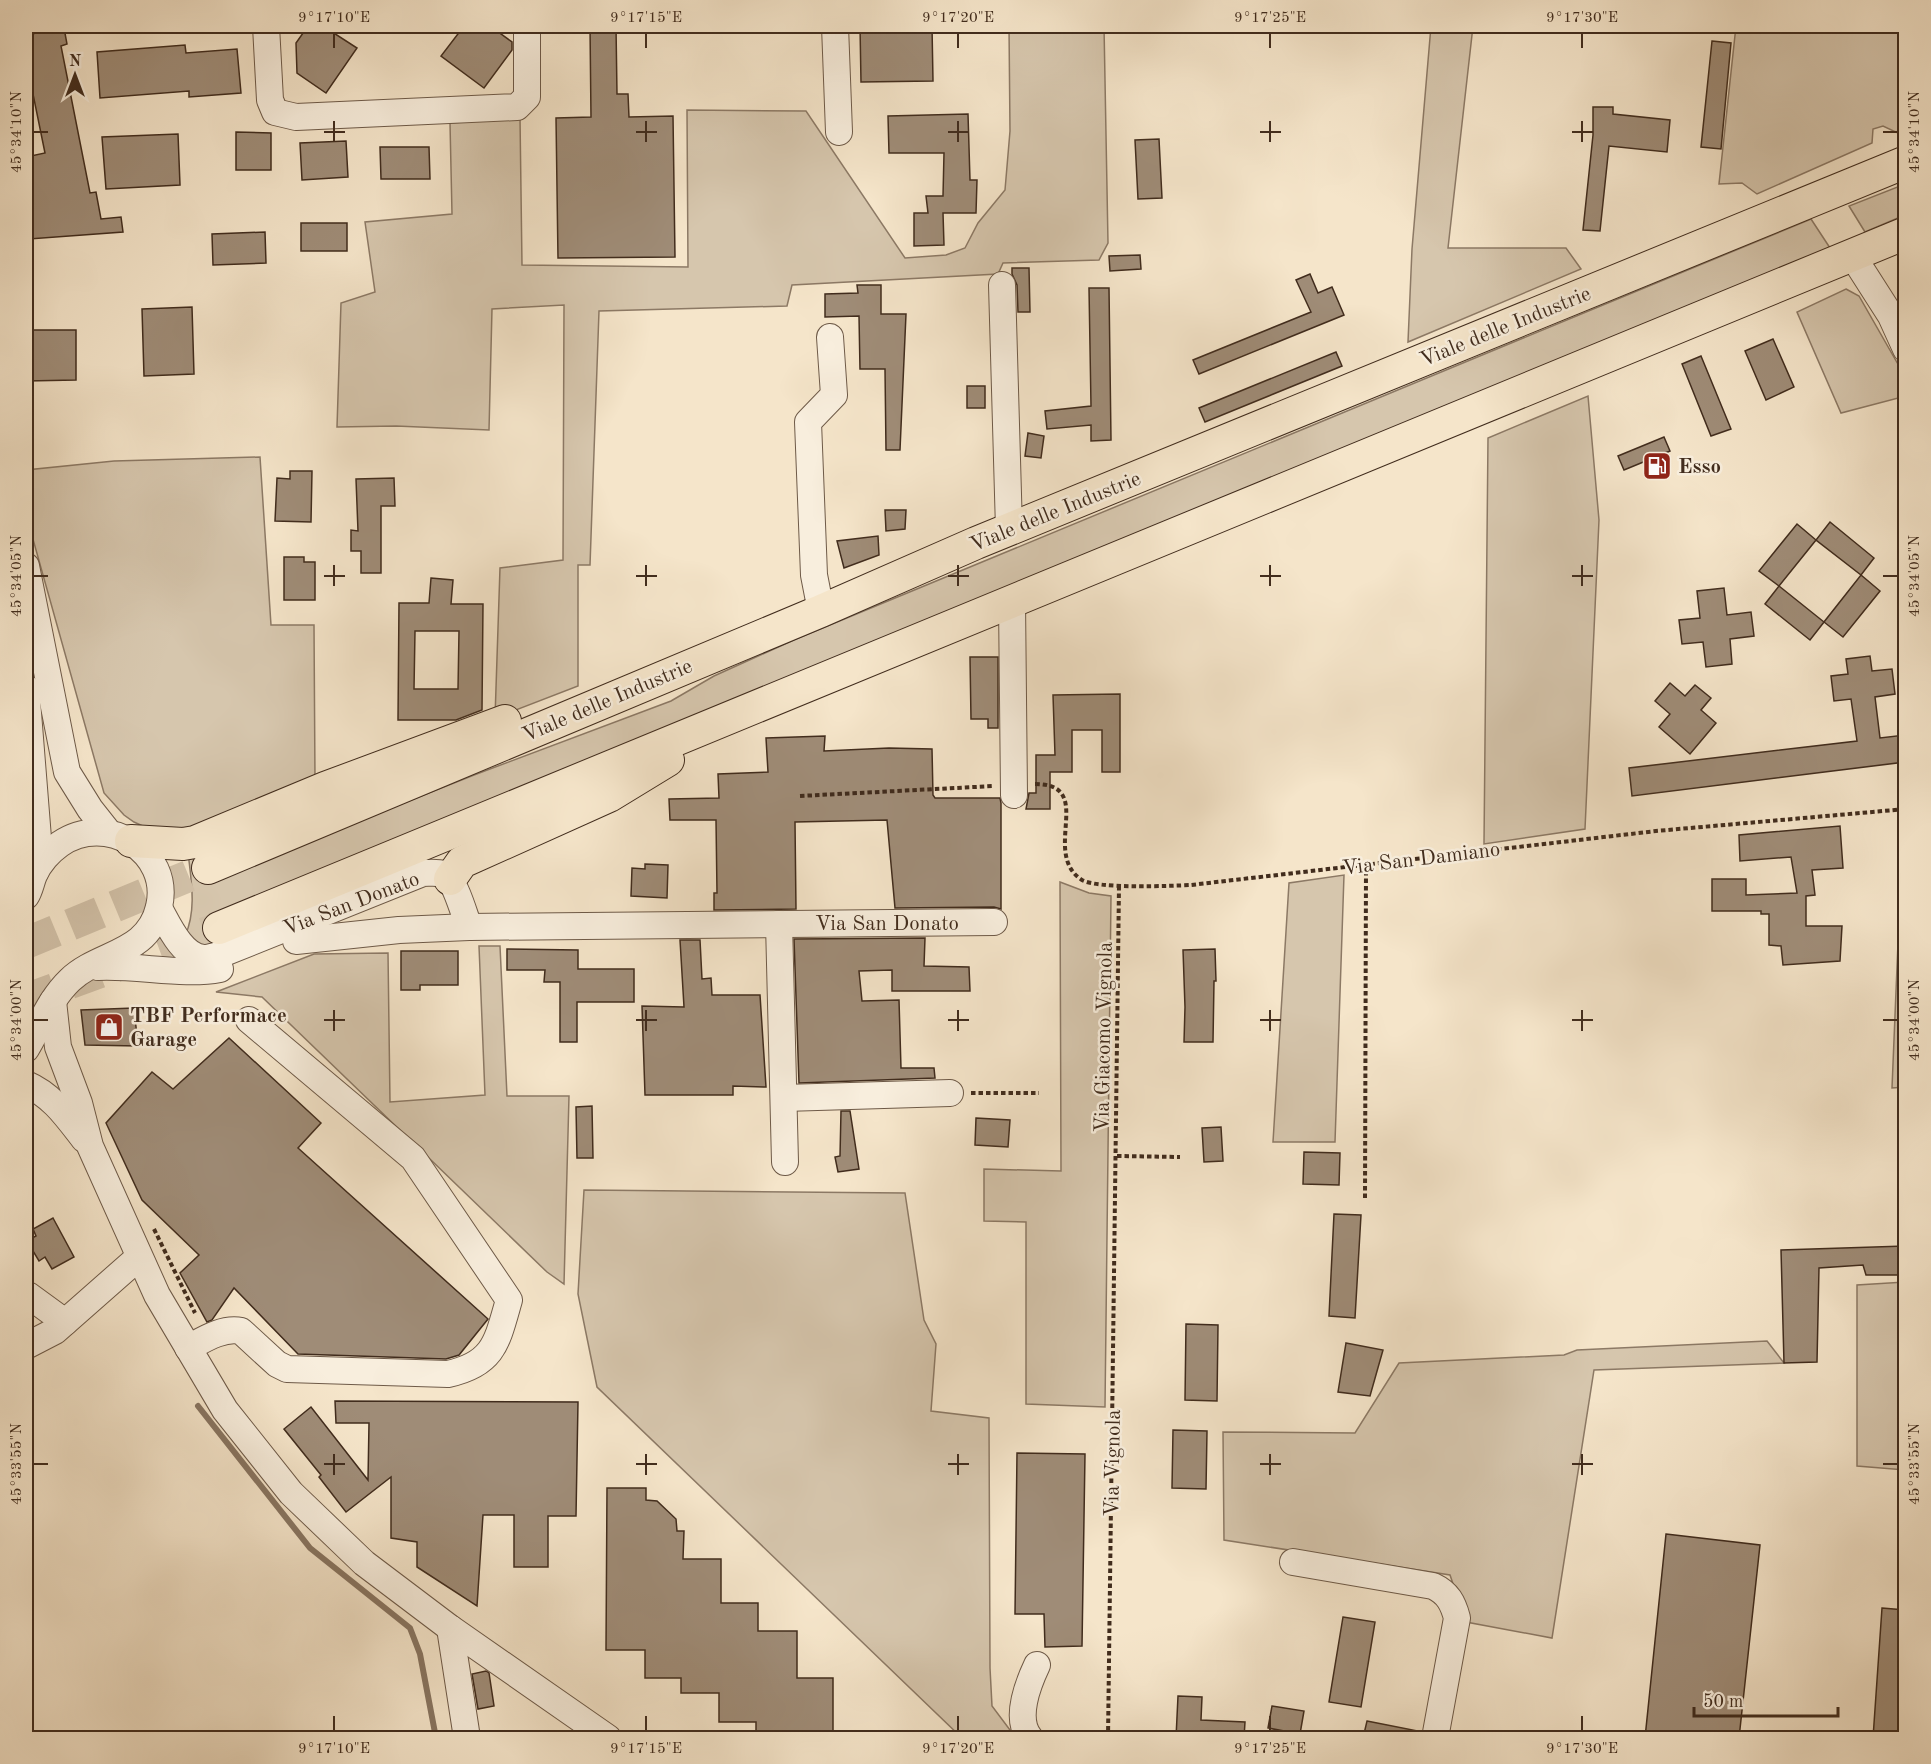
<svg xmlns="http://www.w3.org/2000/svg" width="1931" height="1764" viewBox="0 0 1931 1764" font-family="'Old Standard TT',serif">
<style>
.green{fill:#d6c6ad;stroke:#8c7965;stroke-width:1.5}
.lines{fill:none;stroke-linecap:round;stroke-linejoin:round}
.stream{stroke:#887561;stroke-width:6}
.building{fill:#9f8c77;stroke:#412c1d;stroke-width:1.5;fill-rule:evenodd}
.major-tunnel{stroke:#d1c0a7;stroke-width:32;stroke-dasharray:32 16;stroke-linecap:butt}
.minor-casing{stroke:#6e5a48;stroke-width:28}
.major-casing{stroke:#412c1d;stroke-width:34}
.path{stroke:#412c1d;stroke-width:4;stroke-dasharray:4.5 3;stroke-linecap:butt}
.minor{stroke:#f8eedd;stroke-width:26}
.major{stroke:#f5e5ca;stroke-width:32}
.ticks{fill:none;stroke:#412c1d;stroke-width:2}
.labels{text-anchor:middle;stroke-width:5;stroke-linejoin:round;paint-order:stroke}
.street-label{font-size:21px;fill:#412c1d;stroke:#f8eedd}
.poi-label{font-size:21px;font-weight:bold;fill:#412c1d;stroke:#f8eedd;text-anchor:start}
.neatline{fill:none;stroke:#412c1d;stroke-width:2}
.ticks-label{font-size:15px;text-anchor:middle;fill:#412c1d}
</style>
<rect width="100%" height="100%" fill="#f5e5ca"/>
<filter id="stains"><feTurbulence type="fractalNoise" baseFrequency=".00333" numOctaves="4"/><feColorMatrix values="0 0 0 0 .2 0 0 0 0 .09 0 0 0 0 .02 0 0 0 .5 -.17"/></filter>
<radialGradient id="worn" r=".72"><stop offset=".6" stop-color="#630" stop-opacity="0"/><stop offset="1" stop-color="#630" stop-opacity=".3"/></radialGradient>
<g class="green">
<path d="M1009,26H1104L1108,243L1099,260L1003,263L998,274L792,285L787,306L599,311L590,565H578V686L495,718L500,568L563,560L564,305L492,309L489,430L396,426L337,427L341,303L375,292L365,222L452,214L450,123L520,118L522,265L688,267L687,110L806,111L905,258L946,255L965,248L978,223L1005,190L1010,131Z"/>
<path d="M1431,26H1473L1448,248H1566L1581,269L1408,342L1412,249Z"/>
<path d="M1736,26H1905V133L1902,135L1883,126L1873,129L1872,143L1757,194L1742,183L1719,184Z"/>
<path d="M1905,184V215L1865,232L1849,206Z"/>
<path d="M1811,219L1832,251L811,668L220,950L208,949L185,936C197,910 191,880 188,852L193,851L207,881L474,775L671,701L714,676L796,639Z"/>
<path d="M1846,289L1859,296L1899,366L1905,380L1906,396L1841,413L1797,312Z"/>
<path d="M1588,396L1599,520L1585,829L1484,844L1488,438Z"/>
<path d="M260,457L271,625H314L315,781L181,832L147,828L134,822L124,815L104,793L29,525L26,470L114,461Z"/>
<path d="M1344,875L1335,1142H1273L1289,883Z"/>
<path d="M1060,882L1089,893L1111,896L1105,1407L1026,1404V1222L984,1221V1169L1061,1171Z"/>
<path d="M1898,943H1905L1906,1087L1892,1088Z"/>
<path d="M479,946H500L507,1096H569L564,1284L547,1272L262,997L216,992L314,954L388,953L390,1102L485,1095Z"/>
<path d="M584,1190L905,1193L924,1320L936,1344L931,1411L989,1418L990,1668L992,1706L1016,1738H962L597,1387L578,1294Z"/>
<path d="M1905,1282V1470L1857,1466V1285Z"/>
<path d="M1767,1341L1784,1363L1594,1370L1552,1638L1466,1622L1450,1575L1224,1540L1223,1432L1355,1433L1399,1363L1564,1355L1577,1350Z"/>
</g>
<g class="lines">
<path class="stream" d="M198,1406L310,1548L410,1628L420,1654L436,1738"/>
</g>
<g class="building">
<path d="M308,26H323L357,48L326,93L297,73L296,43Z"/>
<path d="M464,26H490L512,42V50L484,88L441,56Z"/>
<path d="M590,26H616L617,94H628L629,117L673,116L675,257L558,258L556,118L591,117Z"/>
<path d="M860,26H932L933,81L861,82Z"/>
<path d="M64,28L67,44L61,46L90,193L96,192L101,219L121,217L123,232L29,239L26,196V157L45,153L32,89L26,90V35Z"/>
<path d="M1712,41L1731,43L1721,149L1701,147Z"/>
<path d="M185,45L186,53L237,49L241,93L189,97V91L100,98L97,52Z"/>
<path d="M1593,107H1613V114L1670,120L1667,152L1609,146L1600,231L1583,230L1593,135Z"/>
<path d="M968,114L970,180H977L976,213H943L944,245L914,246V213H928L926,196H943L944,153H889L888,116Z"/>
<path d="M236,132L271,133V170H236Z"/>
<path d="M178,134L180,185L106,189L102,137Z"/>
<path d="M1159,139L1162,198L1138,199L1135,140Z"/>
<path d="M346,141L348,177L302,180L300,143Z"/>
<path d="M380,147H429L430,179H381Z"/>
<rect x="301" y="223" width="46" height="28"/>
<path d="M265,232L266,263L213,265L212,234Z"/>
<path d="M1140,255L1141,269L1110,271L1109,256Z"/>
<path d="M1012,268H1029L1030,312H1018L1017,285L1012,274Z"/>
<path d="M1310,274L1318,293L1332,287L1344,315L1199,374L1193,360L1311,312L1296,280Z"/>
<path d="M857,285H881V314H906L900,450H886L885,369H860L859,316L825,317V294L858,293Z"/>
<path d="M1089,288H1109L1111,440L1091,441V425L1047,429L1045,411L1091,406Z"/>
<path d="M192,307L194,374L144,376L142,309Z"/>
<path d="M26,330H76V380L26,381Z"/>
<path d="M1773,339L1794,387L1766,400L1745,351Z"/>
<path d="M1336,352L1342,366L1205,422L1199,408Z"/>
<path d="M1701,356L1731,429L1711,436L1682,364Z"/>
<rect x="967" y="386" width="18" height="22"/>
<path d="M1028,433L1044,436L1041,458L1025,456Z"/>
<path d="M1664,437L1670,451L1624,470L1618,456Z"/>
<path d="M290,471H312L311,522L275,521L277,478L290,479Z"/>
<path d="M394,478L395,506H381V573H361V551H351V530L358,531L356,479Z"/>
<path d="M885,510H906L905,529L886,531Z"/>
<path d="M1830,522L1874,558L1861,575L1816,540Z"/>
<path d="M1797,524L1816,540L1779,586L1759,571Z"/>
<path d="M878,536L879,555L844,568L837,541Z"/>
<path d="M284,557H304V562H315V600H284Z"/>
<path d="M1861,575L1880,591L1843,637L1824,622Z"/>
<path d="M431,578L453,580L451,604H483L482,710L456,720H398L399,603H429ZM415,631H459L458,689H414Z"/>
<path d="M1779,586L1824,622L1810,640L1765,604Z"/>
<path d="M1724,588L1727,615L1751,612L1754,636L1730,639L1732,664L1706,667L1703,642L1682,644L1679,620L1700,618L1697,591Z"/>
<path d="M1870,656L1872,671L1892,669L1895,694L1875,697L1880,738L1905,735V762L1632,796L1629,768L1857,741L1851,699L1834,701L1831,676L1848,674L1846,659Z"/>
<path d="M970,657H998V728H988V719H971Z"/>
<path d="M1670,683L1685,696L1695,685L1711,698L1701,710L1716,723L1690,754L1659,727L1670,714L1655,701Z"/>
<path d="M1120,694V772H1102V730H1072V772H1050V809H1026L1029,793H1036V755H1055L1053,695Z"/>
<path d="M825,736L824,751L889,748L932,749L933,795L935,798H1000L1001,803V909L994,907L895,908L887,820L795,822L796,909L714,910V893H717L716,820H670L669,799L719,798L718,774L768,772L766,738Z"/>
<path d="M1840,826L1843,868L1812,870L1815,895L1806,896V926H1842L1840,961L1783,965L1781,946L1769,945V914H1761V911H1712V879H1746V895L1797,893L1791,857L1740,861L1739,835Z"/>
<path d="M645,864L668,865L667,898L631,896L632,868L645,869Z"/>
<path d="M925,938L924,966L969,967L970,991H892V970L859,971L862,1001L899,1000L901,1068H934L935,1078L799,1083L794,939Z"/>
<path d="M680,940H700L702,979L711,978L712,995H760L766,1087L733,1086V1095H645L642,1006L684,1007Z"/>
<path d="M507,949L578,950V969H634V1002H577V1042H560V982H544L545,970H507Z"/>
<path d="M1215,949L1216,981H1214L1213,1042H1184L1185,1007L1183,950Z"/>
<path d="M401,951H458V985H420V990H401Z"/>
<path d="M134,1008L138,1046L85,1045L81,1010Z"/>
<path d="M229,1038L321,1123L298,1148L488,1319L459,1355L446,1359L298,1354L234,1288L212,1320L207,1322L180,1273L199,1255L142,1200L106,1123L152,1072L173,1089Z"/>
<path d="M592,1106L593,1158H577L576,1107Z"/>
<path d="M841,1111H850L859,1169L838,1172L835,1157L840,1156Z"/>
<path d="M976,1118L1010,1120L1008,1147L975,1145Z"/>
<path d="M1221,1127L1223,1161L1204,1162L1202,1128Z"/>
<path d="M1304,1152L1340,1153L1339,1185L1303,1184Z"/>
<path d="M1334,1214L1361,1215L1355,1318L1329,1316Z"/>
<path d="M53,1218L74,1257L52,1269L45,1257L39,1261L27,1241L36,1236L33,1229Z"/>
<path d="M1905,1246V1275H1866L1863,1265L1819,1268L1817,1362L1784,1363L1781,1250Z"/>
<path d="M1186,1324L1218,1325L1217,1401L1185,1400Z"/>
<path d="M1346,1343L1383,1350L1370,1396L1338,1392Z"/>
<path d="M335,1401L578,1402L576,1516H548V1567H514V1515H483L477,1606L417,1567V1542L391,1538V1477L346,1512L319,1477L321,1475L284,1429L311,1407L368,1480L369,1423H336Z"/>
<path d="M1173,1430L1207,1431L1206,1489L1172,1488Z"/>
<path d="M1017,1453L1085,1454L1082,1646L1045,1647L1044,1614H1015Z"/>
<path d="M607,1488H646V1500L657,1501L676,1519L677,1531H684L683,1559H721V1603H758V1631H797V1678H833V1738L756,1737V1722H719V1693H681V1678H645V1650H606Z"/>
<path d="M1666,1534L1760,1545L1739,1738H1645Z"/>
<path d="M1882,1608L1905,1610V1738H1873Z"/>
<path d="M1343,1617L1375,1622L1361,1707L1329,1702Z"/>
<path d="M486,1671L489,1673L494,1706L478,1709L472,1674Z"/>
<path d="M1178,1696L1202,1697L1201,1720L1245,1722L1244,1738H1176Z"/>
<path d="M1272,1706L1304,1711L1300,1734L1268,1728Z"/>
<path d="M1367,1721L1418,1731V1738H1363Z"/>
</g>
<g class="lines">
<g class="major-tunnel">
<path d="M26,943L208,868"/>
<path d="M26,1003L38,995L219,928"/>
</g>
<g class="minor-casing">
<g id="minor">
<path d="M266,26L270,100L275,112L296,117L517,107L527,97V26"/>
<path d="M835,26L839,132"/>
<path d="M1852,255L1891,316L1906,349"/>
<path d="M1002,285L1009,529"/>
<path d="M26,566L67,772L90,809L109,833"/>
<path d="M1012,601L1014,795"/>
<path d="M821,611L814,575L808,422L834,395L830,337"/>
<path d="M26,688L38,838L35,872"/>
<path d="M26,896C30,890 31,882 34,875C39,863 50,851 60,844C106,812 172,851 159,907C148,955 99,952 70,980C50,999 40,1026 26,1049"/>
<path d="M159,908C168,924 182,957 204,958C209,958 214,956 219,955L423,873C430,873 437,872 443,874C455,879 464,914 469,927"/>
<path d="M779,924L785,1162"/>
<path d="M296,941L399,930L469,927L994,922"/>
<path d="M98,967C139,965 183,976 220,969"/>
<path d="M53,1001L58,1047L79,1103L90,1146L157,1295L225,1410L291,1493L364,1563L450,1628L608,1738"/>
<path d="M26,1084C52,1095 67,1117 84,1139"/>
<path d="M784,1098L950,1093"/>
<path d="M28,1295L65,1322"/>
<path d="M26,1346L55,1331L139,1257"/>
<path d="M188,1348C203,1340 223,1327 241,1331L277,1364L287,1369L448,1374C494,1364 497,1342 509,1300L413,1158L249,1020"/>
<path d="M1293,1562L1433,1586C1448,1593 1453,1603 1457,1618L1435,1738"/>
<path d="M450,1628L467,1738"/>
<path d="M1030,1738C1014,1719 1028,1684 1037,1665"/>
</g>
</g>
<g class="major-casing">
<g id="major">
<path d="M131,841L183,844L195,842L325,788L505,721"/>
<path d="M208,868L821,611L976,543L1906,162"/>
<path d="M450,879L462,862L609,796L668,760"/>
<path d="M219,928L1906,233"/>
</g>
</g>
<g class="path">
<path d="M1035,784C1097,784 1040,853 1082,880C1097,889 1171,886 1191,885L1656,831L1906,809"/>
<path d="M800,796L994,786"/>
<path d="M971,1093H1039"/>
<path d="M1117,1156L1180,1157"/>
<path d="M1365,1198L1366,865"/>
<path d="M154,1229L195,1313"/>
<path d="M1108,1738L1119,886"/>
</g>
<use href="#minor" class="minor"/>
<use href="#major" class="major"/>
</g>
<path class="ticks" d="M334,33V48M646,33V48M958,33V48M1270,33V48M1582,33V48M334,121V142M646,121V142M958,121V142M1270,121V142M1582,121V142M33,132H48M324,132H345M636,132H657M948,132H969M1260,132H1281M1572,132H1593M1883,132H1898M334,565V586M646,565V586M958,565V586M1270,565V586M1582,565V586M33,576H48M324,576H345M636,576H657M948,576H969M1260,576H1281M1572,576H1593M1883,576H1898M334,1010V1031M646,1010V1031M958,1010V1031M1270,1010V1031M1582,1010V1031M33,1020H48M324,1020H345M636,1020H657M948,1020H969M1260,1020H1281M1572,1020H1593M1883,1020H1898M334,1454V1475M646,1454V1475M958,1454V1475M1270,1454V1475M1582,1454V1475M33,1464H48M324,1464H345M636,1464H657M948,1464H969M1260,1464H1281M1572,1464H1593M1883,1464H1898M334,1716V1731M646,1716V1731M958,1716V1731M1270,1716V1731M1582,1716V1731"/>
<defs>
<g id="fuel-square" transform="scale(1.5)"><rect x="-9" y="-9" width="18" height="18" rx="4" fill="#8f2418" stroke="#f8eedd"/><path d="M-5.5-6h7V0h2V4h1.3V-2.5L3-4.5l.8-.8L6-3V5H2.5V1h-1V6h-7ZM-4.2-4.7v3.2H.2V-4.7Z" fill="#fff"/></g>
<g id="shop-square" transform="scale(1.5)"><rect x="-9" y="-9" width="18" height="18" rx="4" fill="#8f2418" stroke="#f8eedd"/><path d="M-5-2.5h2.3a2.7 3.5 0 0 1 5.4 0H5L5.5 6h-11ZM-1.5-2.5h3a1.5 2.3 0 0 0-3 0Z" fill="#fff"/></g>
</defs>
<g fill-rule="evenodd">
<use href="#fuel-square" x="1657" y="466"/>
<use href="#shop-square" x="109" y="1027"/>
</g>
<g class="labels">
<g class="street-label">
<text transform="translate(1505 326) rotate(-22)" y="7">Viale delle Industrie</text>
<text transform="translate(1055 511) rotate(-22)" y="7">Viale delle Industrie</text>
<text transform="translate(607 700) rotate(-23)" y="7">Viale delle Industrie</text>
<text transform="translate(1421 858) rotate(-7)" y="7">Via San Damiano</text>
<text transform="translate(351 903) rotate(-21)" y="7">Via San Donato</text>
<text x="887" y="930">Via San Donato</text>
<text transform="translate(1103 1037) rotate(-89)" y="7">Via Giacomo Vignola</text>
<text transform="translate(1112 1463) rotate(-89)" y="7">Via Vignola</text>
</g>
<g class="poi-label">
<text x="1678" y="473">Esso</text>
<text x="130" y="1022">TBF Performace<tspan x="130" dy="24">Garage</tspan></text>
</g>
</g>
<rect width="1931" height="1764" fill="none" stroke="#f5e5ca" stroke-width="66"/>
<g transform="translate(75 75)" stroke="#f8eedd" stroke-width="4.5" paint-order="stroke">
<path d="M0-4.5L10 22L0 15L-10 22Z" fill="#412c1d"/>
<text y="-9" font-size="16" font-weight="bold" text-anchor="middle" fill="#412c1d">N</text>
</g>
<path d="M1694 1707v9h144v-9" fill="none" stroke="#412c1d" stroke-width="3"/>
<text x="1703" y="1707" font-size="18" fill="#412c1d" stroke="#f8eedd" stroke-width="4.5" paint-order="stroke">50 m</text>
<rect x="33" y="33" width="1865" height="1698" class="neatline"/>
<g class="ticks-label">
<text x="334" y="22">9°17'10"E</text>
<text x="646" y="22">9°17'15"E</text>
<text x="958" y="22">9°17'20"E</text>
<text x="1270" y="22">9°17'25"E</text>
<text x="1582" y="22">9°17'30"E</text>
<text transform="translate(16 132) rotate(-90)" y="5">45°34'10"N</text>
<text transform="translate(1914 132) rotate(-90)" y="5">45°34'10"N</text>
<text transform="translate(16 576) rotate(-90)" y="5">45°34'05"N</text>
<text transform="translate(1914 576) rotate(-90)" y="5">45°34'05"N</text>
<text transform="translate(16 1020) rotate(-90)" y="5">45°34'00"N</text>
<text transform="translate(1914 1020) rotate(-90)" y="5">45°34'00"N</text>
<text transform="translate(16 1464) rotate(-90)" y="5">45°33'55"N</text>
<text transform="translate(1914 1464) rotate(-90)" y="5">45°33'55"N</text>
<text x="334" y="1753">9°17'10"E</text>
<text x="646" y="1753">9°17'15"E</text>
<text x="958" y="1753">9°17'20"E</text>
<text x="1270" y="1753">9°17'25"E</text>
<text x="1582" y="1753">9°17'30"E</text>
</g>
<rect width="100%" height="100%" filter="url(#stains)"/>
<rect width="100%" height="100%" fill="url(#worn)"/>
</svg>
